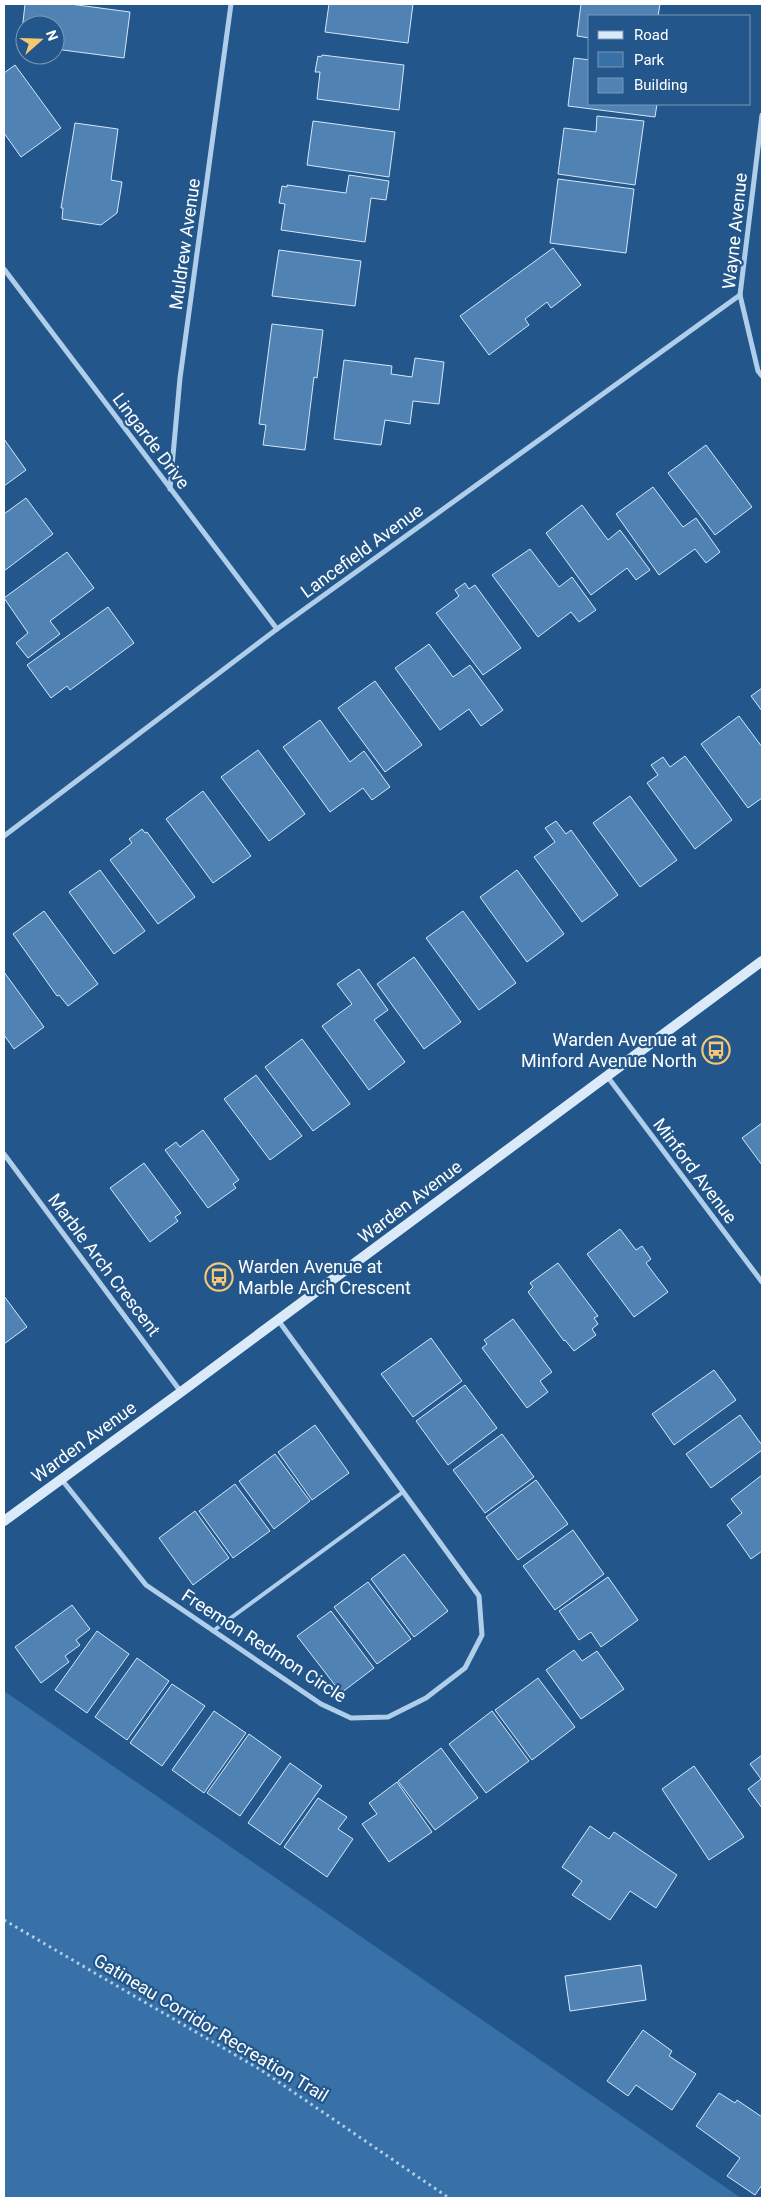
<svg xmlns="http://www.w3.org/2000/svg" width="766" height="2202" viewBox="0 0 766 2202" font-family="Roboto,sans-serif">
<style>
.green{fill:#3771a7}
.building{fill:#5082b3;stroke:#d5e7f8}
.lines{fill:none;stroke-linecap:round;stroke-linejoin:round}
.path{stroke:#b0ceea;stroke-width:3;stroke-dasharray:2.5 4;stroke-linecap:butt}
.lane{stroke:#b0ceea;stroke-width:4}
.street{stroke:#b0ceea;stroke-width:5}
.secondary{stroke:#dbeaf8;stroke-width:10}
.labels{text-anchor:middle;stroke-width:4.5;stroke-linejoin:round;paint-order:stroke}
.street-label{font-size:18px;fill:#fff;stroke:#23568a}
.poi-label{font-size:18px;fill:#fff;stroke:#23568a;text-anchor:end}
</style>
<rect width="100%" height="100%" fill="#23568a"/>
<path class="green" d="M4,1691L741,2198H4Z"/>
<g class="building">
<path d="M25,4H70L130,12L124,58L55,49V25H25V32L22,31Z"/>
<path d="M329,4H413L408,43L325,32Z"/>
<path d="M581,4H660L658,16H590V38L577,36Z"/>
<path d="M322,55L404,65L399,110L317,99L320,72H315L318,56L321,57Z"/>
<path d="M574,58L590,60V104H657L655,117L568,106Z"/>
<path d="M15,65L61,128L21,157L4,133V73Z"/>
<path d="M597,116L644,121L635,185L558,174L564,128L596,132Z"/>
<path d="M313,121L395,132L389,177L307,165Z"/>
<path d="M75,123L118,129L111,180L122,182L117,213L101,225L62,219L63,208H61Z"/>
<path d="M349,175L389,181L386,200L371,198L365,242L281,230L285,204L279,203L282,186L287,187V185L346,193Z"/>
<path d="M558,179L634,189L626,253L550,243Z"/>
<path d="M553,248L581,285L551,308L547,302L525,319L529,325L489,355L460,316Z"/>
<path d="M279,250L361,261L355,306L272,296Z"/>
<path d="M272,324L323,330L317,378L314,377L305,450L263,445L266,425L259,424Z"/>
<path d="M415,358L444,362L439,404L413,401L410,424L385,420L381,445L334,439L344,360L392,366L391,374L412,377Z"/>
<path d="M4,439L26,470L4,486Z"/>
<path d="M706,445L752,507L715,535L668,473Z"/>
<path d="M653,487L683,527L696,518L720,552L706,563L695,549L659,575L616,514Z"/>
<path d="M26,498L53,534L4,571V514Z"/>
<path d="M582,505L608,540L620,530L650,570L636,580L627,568L591,595L546,533Z"/>
<path d="M530,549L559,587L572,577L596,610L579,622L571,612L538,637L492,575Z"/>
<path d="M67,552L94,588L50,621L60,634L28,658L16,643L28,633L4,598Z"/>
<path d="M465,583L469,589L475,585L521,648L483,675L436,613L459,596L455,590Z"/>
<path d="M108,607L134,643L70,690L67,686L51,698L27,665Z"/>
<path d="M429,644L453,677L470,665L503,710L481,726L469,709L440,730L395,668Z"/>
<path d="M375,681L422,745L385,772L338,708Z"/>
<path d="M762,688V711L751,696Z"/>
<path d="M739,716L762,747V798L748,808L701,744Z"/>
<path d="M320,720L350,762L364,751L390,787L372,800L363,788L330,812L283,747Z"/>
<path d="M258,750L305,814L269,841L221,777Z"/>
<path d="M685,756L732,820L695,849L647,783L658,775L651,765L663,757L670,767Z"/>
<path d="M203,791L251,856L213,883L166,819Z"/>
<path d="M630,796L677,860L640,887L593,823Z"/>
<path d="M556,821L566,834L571,830L618,895L582,922L534,857L555,842L545,828Z"/>
<path d="M142,829L145,833L147,832L195,897L158,924L110,860L132,843L129,839Z"/>
<path d="M100,870L145,931L114,954L69,892Z"/>
<path d="M517,870L564,934L527,962L480,897Z"/>
<path d="M44,911L98,984L68,1006L59,995L57,996L13,934Z"/>
<path d="M463,911L516,983L479,1010L426,938Z"/>
<path d="M414,957L461,1022L424,1049L377,984Z"/>
<path d="M359,969L388,1010L374,1020L405,1062L369,1090L322,1026L352,1004L337,984Z"/>
<path d="M4,972L44,1027L14,1049L4,1035Z"/>
<path d="M302,1039L350,1104L313,1131L265,1067Z"/>
<path d="M256,1075L302,1136L270,1160L224,1099Z"/>
<path d="M762,1123V1165L742,1138Z"/>
<path d="M203,1130L239,1180L233,1184L236,1188L208,1208L165,1150L176,1142L180,1147Z"/>
<path d="M144,1163L181,1213L175,1217L178,1221L150,1242L110,1188Z"/>
<path d="M620,1229L636,1250L642,1246L651,1259L646,1263L668,1292L634,1317L587,1254Z"/>
<path d="M558,1263L598,1316L594,1318L598,1324L592,1329L596,1335L574,1351L565,1340L564,1341L528,1292L533,1287L530,1283Z"/>
<path d="M4,1296L27,1327L4,1344Z"/>
<path d="M513,1319L552,1372L540,1381L548,1392L527,1408L482,1348L487,1344L484,1340Z"/>
<path d="M431,1338L462,1381L413,1417L381,1374Z"/>
<path d="M714,1370L736,1400L674,1445L652,1414Z"/>
<path d="M465,1385L497,1428L448,1465L416,1421Z"/>
<path d="M740,1415L762,1445V1450L711,1488L686,1454Z"/>
<path d="M315,1425L349,1473L312,1500L278,1452Z"/>
<path d="M502,1434L534,1477L485,1513L453,1470Z"/>
<path d="M275,1454L310,1501L274,1529L239,1481Z"/>
<path d="M762,1475V1551L751,1559L727,1525L742,1513L731,1499Z"/>
<path d="M536,1480L568,1524L518,1560L486,1517Z"/>
<path d="M235,1484L270,1531L233,1558L199,1511Z"/>
<path d="M195,1511L229,1558L193,1585L159,1538Z"/>
<path d="M573,1530L604,1574L555,1610L523,1566Z"/>
<path d="M404,1554L448,1611L414,1637L371,1579Z"/>
<path d="M608,1577L638,1620L601,1647L591,1632L579,1640L559,1611Z"/>
<path d="M368,1582L411,1639L377,1664L334,1607Z"/>
<path d="M72,1605L90,1629L76,1640L80,1645L65,1656L69,1662L41,1683L15,1647Z"/>
<path d="M331,1611L374,1668L341,1693L297,1636Z"/>
<path d="M97,1631L129,1654L87,1713L55,1690Z"/>
<path d="M574,1650L582,1661L597,1651L624,1689L581,1719L546,1670Z"/>
<path d="M137,1658L169,1681L127,1740L95,1717Z"/>
<path d="M538,1678L575,1727L532,1760L495,1710Z"/>
<path d="M172,1684L205,1706L162,1766L130,1743Z"/>
<path d="M214,1711L246,1733L204,1793L172,1770Z"/>
<path d="M492,1711L529,1761L486,1793L449,1744Z"/>
<path d="M249,1734L281,1757L240,1816L207,1793Z"/>
<path d="M441,1748L478,1798L435,1830L398,1781Z"/>
<path d="M762,1755V1808L748,1789L761,1779L750,1764Z"/>
<path d="M290,1763L322,1786L280,1845L248,1823Z"/>
<path d="M694,1766L744,1837L709,1860L662,1789Z"/>
<path d="M397,1782L432,1832L389,1862L362,1824L377,1814L369,1803Z"/>
<path d="M318,1798L347,1817L338,1829L353,1839L327,1877L284,1847Z"/>
<path d="M590,1826L609,1839L614,1832L677,1875L656,1908L630,1891L610,1920L572,1895L582,1881L562,1867Z"/>
<path d="M641,1965L646,2000L570,2011L565,1976Z"/>
<path d="M643,2030L672,2051L669,2056L696,2074L672,2110L636,2085L628,2096L607,2081Z"/>
<path d="M719,2093L735,2103L737,2100L762,2117V2185L755,2195L727,2176L740,2158L696,2126Z"/>
</g>
<g class="lines">
<path class="path" d="M4,1920L261,2070L449,2198"/>
<path class="lane" d="M213,1631L403,1492"/>
<g class="street">
<path d="M762,115L740,295L758,371L762,376"/>
<path d="M4,269L277,629"/>
<path d="M170,489L180,378L231,4"/>
<path d="M4,836L277,629L740,295"/>
<path d="M607,1076L762,1282"/>
<path d="M4,1154L181,1392"/>
<path d="M62,1480L146,1585L321,1704L351,1718L388,1717L426,1698L465,1668L482,1635L479,1596L278,1320"/>
</g>
<path class="secondary" d="M4,1521L181,1392L762,961"/>
</g>
<defs>
<g id="bus-ring" transform="scale(1.4375)"><circle r="9.5" fill="#23568a" stroke="#f6c873" stroke-width="1.5"/><path d="M-5-6H5V4H4V6H2V4H-2V6H-4V4H-5ZM-3.5-4V0h7V-4ZM-3.5 1.2v1.5H-2V1.2ZM2 1.2v1.5H3.5V1.2Z" fill="#f6c873"/></g>
</defs>
<g fill-rule="evenodd">
<use href="#bus-ring" x="716" y="1050"/>
<use href="#bus-ring" x="219" y="1277"/>
</g>
<g class="labels">
<g class="street-label">
<text transform="translate(735 231) rotate(-84)" y="6">Wayne Avenue</text>
<text transform="translate(185 244) rotate(-82)" y="6">Muldrew Avenue</text>
<text transform="translate(151 441) rotate(53)" y="6">Lingarde Drive</text>
<text transform="translate(362 551) rotate(-36)" y="6">Lancefield Avenue</text>
<text transform="translate(695 1171) rotate(53)" y="6">Minford Avenue</text>
<text transform="translate(410 1202) rotate(-37)" y="6">Warden Avenue</text>
<text transform="translate(104 1265) rotate(53)" y="6">Marble Arch Crescent</text>
<text transform="translate(84 1442) rotate(-36)" y="6">Warden Avenue</text>
<text transform="translate(264 1646) rotate(33)" y="6">Freemon Redmon Circle</text>
<text transform="translate(211 2028) rotate(31)" y="6">Gatineau Corridor Recreation Trail</text>
</g>
<g class="poi-label">
<text x="697" y="1046">Warden Avenue at<tspan x="697" dy="21">Minford Avenue North</tspan></text>
<text x="238" y="1273" text-anchor="start">Warden Avenue at<tspan x="238" dy="21">Marble Arch Crescent</tspan></text>
</g>
</g>
<rect width="766" height="2202" fill="none" stroke="#ffffff" stroke-width="10"/>
<rect x="588" y="15" width="162" height="90" fill="#23568a" stroke="#7b9ab9"/>
<rect x="598" y="31" width="25" height="8" fill="#dbeaf8" stroke="#7b9ab9"/>
<text x="634" y="40" font-size="15" fill="#ffffff">Road</text>
<rect x="598" y="52" width="25" height="15" fill="#3771a7" stroke="#7b9ab9"/>
<text x="634" y="65" font-size="15" fill="#ffffff">Park</text>
<rect x="598" y="78" width="25" height="15" fill="#5082b3" stroke="#7b9ab9"/>
<text x="634" y="90" font-size="15" fill="#ffffff">Building</text>
<g transform="translate(40 40) rotate(70)"><circle r="24" fill="#23568a" stroke="#7b9ab9"/>
<path d="M0-4L9 19L0 12L-9 19Z" fill="#f6c873"/>
<text y="-8" font-size="14" font-weight="bold" text-anchor="middle" fill="#ffffff">N</text>
</g>
</svg>
